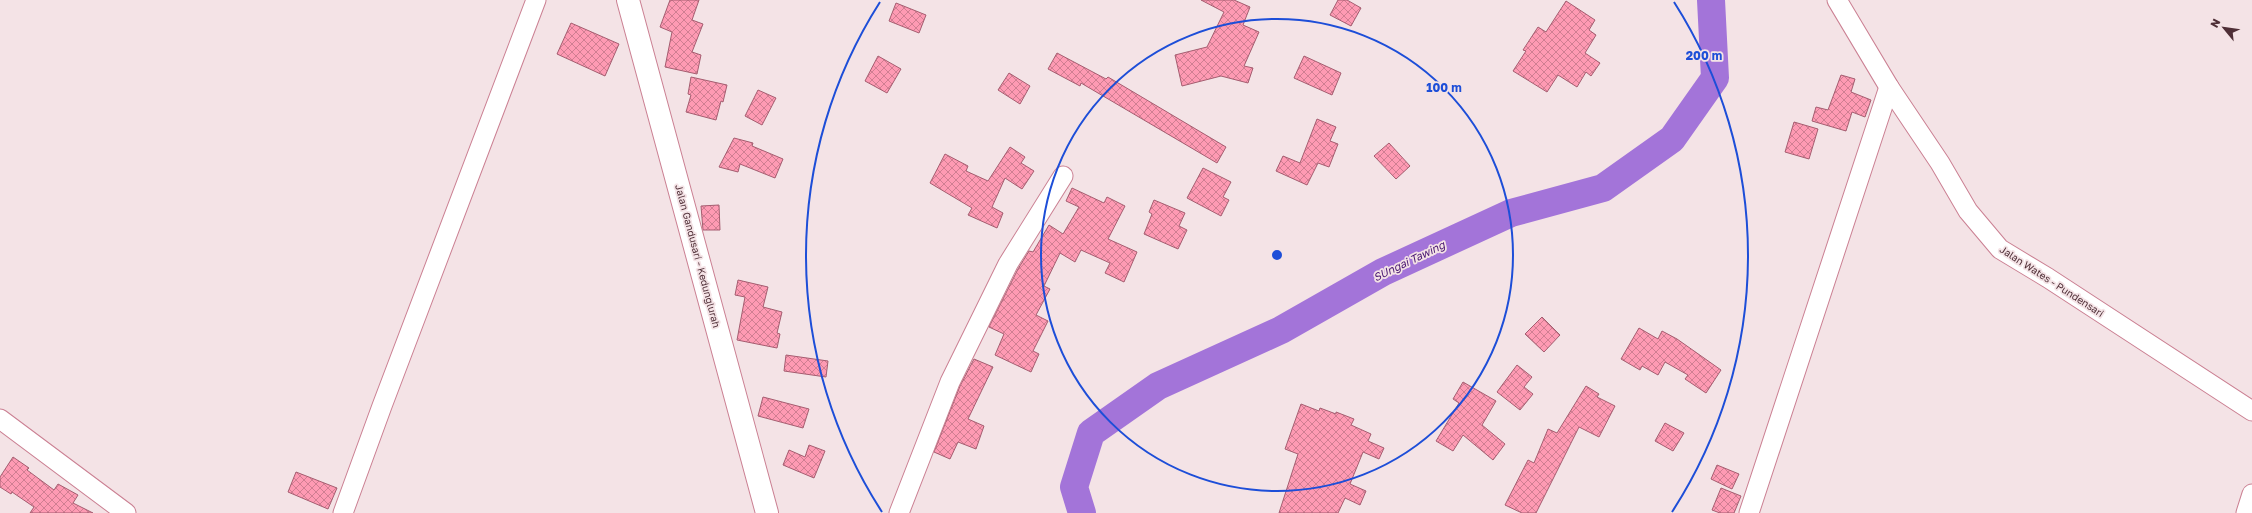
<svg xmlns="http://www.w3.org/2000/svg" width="2252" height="513" viewBox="0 0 2252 513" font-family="'Golos Text',sans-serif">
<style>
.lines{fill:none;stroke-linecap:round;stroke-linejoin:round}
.river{stroke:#a374d9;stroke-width:28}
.building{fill:url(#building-cross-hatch);stroke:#a55d70}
.street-casing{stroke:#cb8093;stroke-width:21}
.secondary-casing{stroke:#cb8093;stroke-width:24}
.street{stroke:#fff;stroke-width:19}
.secondary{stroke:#fff;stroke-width:22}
.ring{fill:none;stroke:#1d4ed8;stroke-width:2}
.labels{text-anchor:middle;stroke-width:3.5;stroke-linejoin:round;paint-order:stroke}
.street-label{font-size:10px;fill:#4f2f37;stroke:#f4e3e6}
.water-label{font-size:11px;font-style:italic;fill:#471571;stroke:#f4e3e6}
.centre{fill:#1d4ed8;stroke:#f4e3e6;stroke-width:2}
.ring-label{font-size:12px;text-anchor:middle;font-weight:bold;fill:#1d4ed8;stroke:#f4e3e6;stroke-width:3.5;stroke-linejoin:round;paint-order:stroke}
</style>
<defs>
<pattern id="building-cross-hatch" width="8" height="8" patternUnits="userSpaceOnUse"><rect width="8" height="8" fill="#fe9ab3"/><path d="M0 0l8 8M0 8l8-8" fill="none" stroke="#d07e92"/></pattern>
</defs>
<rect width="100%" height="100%" fill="#f4e3e6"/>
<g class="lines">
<path class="river" d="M1082,513L1074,487L1091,433L1158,386L1281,330L1383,272L1511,213L1603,188L1672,139L1715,78L1711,0"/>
</g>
<g class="building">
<path d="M670,0H699L692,20L703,24L692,52L701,55L697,74L665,67L672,32L660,27Z"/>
<path d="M1201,0H1234L1250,7L1243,25L1259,32L1244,66L1253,68L1248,83L1221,76L1182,86L1175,55L1207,47L1224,12Z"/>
<path d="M1338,0H1347L1361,8L1351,26L1330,15Z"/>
<path d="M1566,1L1595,20L1589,30L1596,35L1585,53L1600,63L1591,76L1586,72L1577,87L1558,75L1547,92L1513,71L1526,51L1523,50L1538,27L1546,32Z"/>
<path d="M896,3L926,15L919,33L889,21Z"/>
<path d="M571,23L619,44L605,76L557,54Z"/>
<path d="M1057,53L1106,79L1108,77L1226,147L1217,163L1081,83L1080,86L1048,69Z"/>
<path d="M878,56L901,69L887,93L865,81Z"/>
<path d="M1304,56L1341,73L1332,95L1294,78Z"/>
<path d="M1009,73L1030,86L1020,104L998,90Z"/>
<path d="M1841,75L1855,79L1851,92L1871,100L1865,117L1852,112L1846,131L1812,121L1816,107L1828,110Z"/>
<path d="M691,77L727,85L723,102L721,101L716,120L686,112L691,95L688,94Z"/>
<path d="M758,90L776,98L762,125L745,116Z"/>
<path d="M1317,119L1336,127L1330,141L1338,144L1329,167L1318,163L1307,185L1276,171L1283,156L1300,163Z"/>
<path d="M1794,122L1818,129L1809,159L1785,152Z"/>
<path d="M734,138L753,143L752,146L783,159L775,178L740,164L738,172L719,167Z"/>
<path d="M1389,143L1410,166L1396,179L1374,156Z"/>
<path d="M1010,147L1025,157L1021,163L1034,171L1022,189L1005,178L992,207L1003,213L997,228L968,215L972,208L930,183L945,154L968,166L966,171L988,181Z"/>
<path d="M1203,168L1231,182L1223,197L1229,200L1221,216L1187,198Z"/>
<path d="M1072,188L1104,203L1107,197L1125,206L1108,239L1137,252L1124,282L1105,273L1110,263L1081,250L1075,262L1060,253L1044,286L1050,289L1036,315L1048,321L1033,351L1039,354L1031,372L995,355L1004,334L989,327L1018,269L1029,251L1033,252L1049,225L1063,234L1079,207L1066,201Z"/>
<path d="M1154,200L1185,213L1179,226L1187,230L1178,249L1144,234L1152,214L1149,212Z"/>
<path d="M719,205L720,230H703L701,206Z"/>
<path d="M738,280L768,287L763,307L782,312L777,333L780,334L777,348L737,340L745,297L735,295Z"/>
<path d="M1542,317L1560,335L1544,352L1525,334Z"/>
<path d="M1639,328L1658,339L1662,331L1677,339L1721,370L1706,393L1685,379L1688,375L1665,362L1658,375L1642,366L1640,370L1621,359Z"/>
<path d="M786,355L828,361L826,377L784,371Z"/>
<path d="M974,359L993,367L968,419L984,426L976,449L958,442L950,459L934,452L960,386Z"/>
<path d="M1517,365L1532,377L1524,387L1533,394L1520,410L1497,392Z"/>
<path d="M1463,382L1496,401L1482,425L1505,444L1493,460L1463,435L1453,451L1436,441L1459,403L1453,399Z"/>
<path d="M1586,386L1599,394L1597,397L1615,406L1599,437L1579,427L1536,513H1522L1505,505L1528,460L1534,463L1548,429L1557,433Z"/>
<path d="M763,397L809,409L803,428L758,416Z"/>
<path d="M1301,404L1319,411L1320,408L1336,414V412L1354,419L1351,425L1371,434L1368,441L1384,448L1379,459L1363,452L1350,484L1366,491L1360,505L1345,498L1338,513H1279L1298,454L1285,449Z"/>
<path d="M1665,423L1684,433L1673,451L1655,441Z"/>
<path d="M809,445L825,451L814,478L783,465L789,450L805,457Z"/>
<path d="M13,457L29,468L27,470L54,490L58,484L78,495L73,503L93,513H30L34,507L12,492L11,494L0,487V477Z"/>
<path d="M1717,465L1739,474L1732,489L1711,479Z"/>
<path d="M296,472L337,488L328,509L288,492Z"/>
<path d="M1721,488L1741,496L1734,513H1720L1712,510Z"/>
</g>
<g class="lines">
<g class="street-casing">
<g id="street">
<path d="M1837,0L1889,87L1940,163L1968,211L2000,249L2048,278L2252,411"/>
<path d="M0,419L126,513"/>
<path d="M343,513L382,406L536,0"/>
<path d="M899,513L950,382L1008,264L1063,176"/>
<path d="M1749,513L1889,87"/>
<path d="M2246,513L2252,494"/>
</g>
</g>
<g class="secondary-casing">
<path id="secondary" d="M628,0L767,513"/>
</g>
<use href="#street" class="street"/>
<use href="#secondary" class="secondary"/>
</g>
<g class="ring">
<circle cx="1277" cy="255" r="236"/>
<path d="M882 512A471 471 0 0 1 880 2M1674 2A471 471 0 0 1 1672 512"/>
</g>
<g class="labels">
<g class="street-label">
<text transform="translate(698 256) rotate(75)" y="4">Jalan Gandusari - Kedunglurah</text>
<text transform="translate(2052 281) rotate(33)" y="4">Jalan Wates - Pundensari</text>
</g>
<g class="water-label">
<text transform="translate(1409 261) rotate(-26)" y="4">SUngai Tawing</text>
</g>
</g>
<circle cx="1277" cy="255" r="6" class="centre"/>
<g class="ring-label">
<text x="1704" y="60">200 m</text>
<text x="1444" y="92">100 m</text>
</g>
<g transform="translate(2224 28) rotate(299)" stroke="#f4e3e6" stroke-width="3" paint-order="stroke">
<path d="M0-3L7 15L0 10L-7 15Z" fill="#4f2f37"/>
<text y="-6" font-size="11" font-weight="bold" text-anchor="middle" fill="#4f2f37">N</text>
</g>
</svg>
